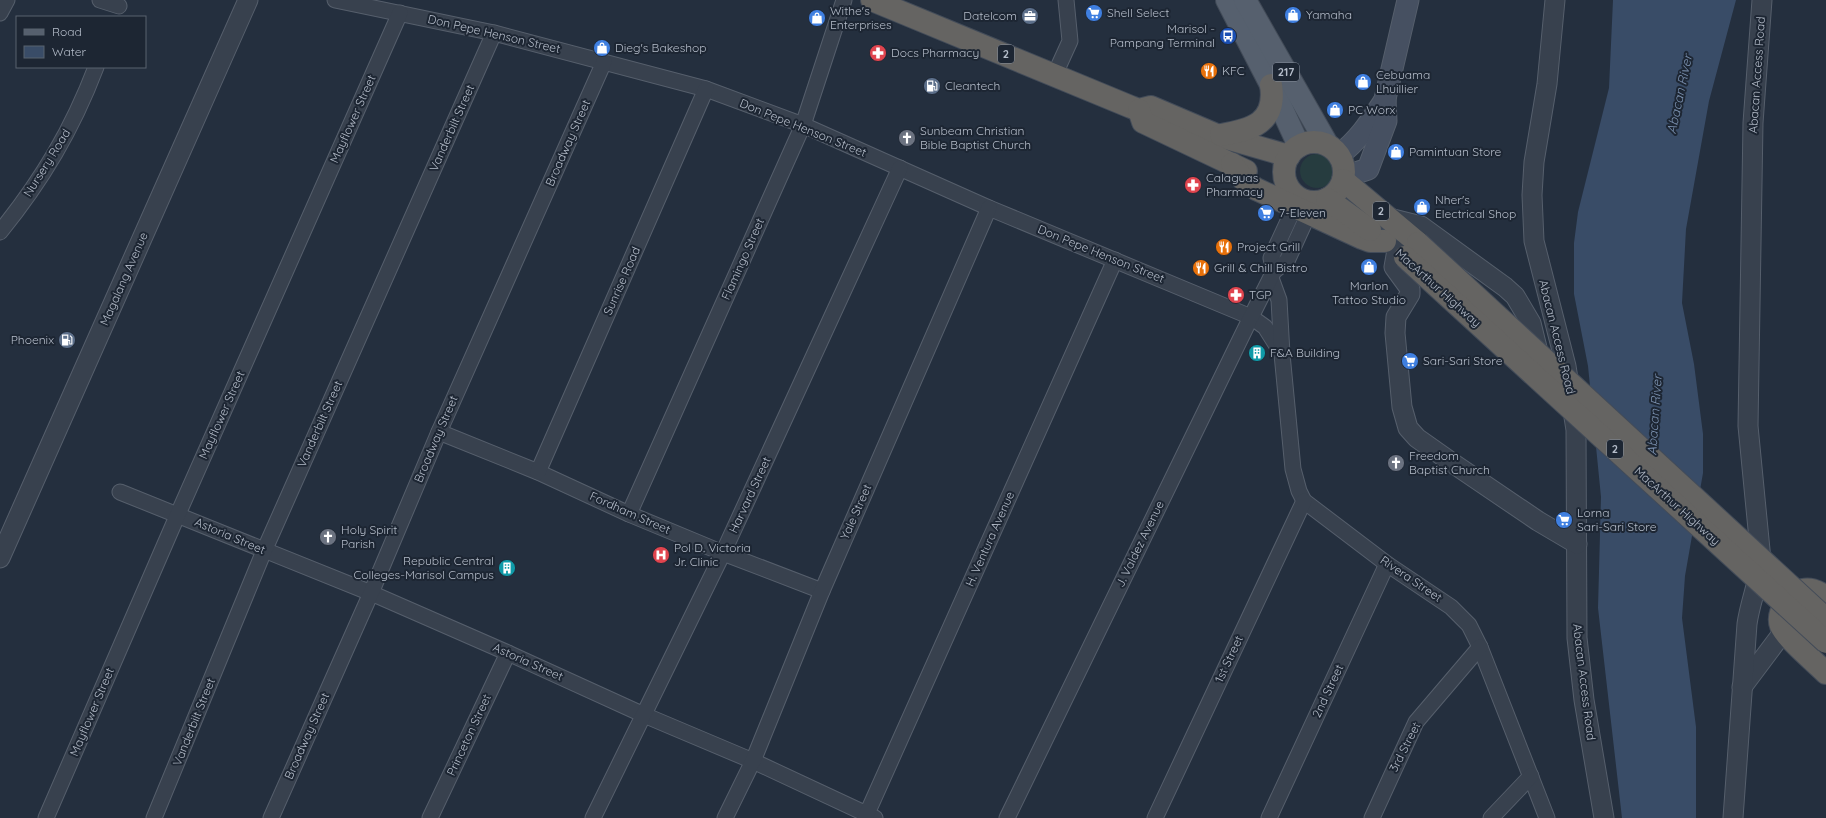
<svg xmlns="http://www.w3.org/2000/svg" width="1826" height="818" viewBox="0 0 1826 818" font-family="Quicksand,sans-serif">
<style>
.green{fill:#263c3f}
.water{fill:#394c67}
.lines{fill:none;stroke-linecap:round;stroke-linejoin:round}
.minor-casing{stroke:#565f6c;stroke-width:17}
.tertiary-casing{stroke:#565f6c;stroke-width:21}
.secondary-casing{stroke:#565f6c;stroke-width:23}
.primary-casing{stroke:#414a57;stroke-width:24}
.trunk-casing{stroke:#434c59;stroke-width:24}
.minor{stroke:#38414e;stroke-width:15}
.tertiary{stroke:#38414e;stroke-width:19}
.secondary{stroke:#465061;stroke-width:21}
.primary{stroke:#56606e;stroke-width:22}
.trunk{stroke:#656462;stroke-width:22}
.trunk-bridge-casing{stroke:#434c59;stroke-width:24;stroke-linecap:butt}
.trunk-bridge{stroke:#656462;stroke-width:22}
.labels{text-anchor:middle;stroke-width:4;stroke-linejoin:round;paint-order:stroke}
.shield{fill:#1d2633;stroke:#878f9c;stroke-width:1}
.shield-label{font-size:11px;font-weight:bold;fill:#b4bcc9}
.poi-label{font-size:12px;fill:#b4bcc9;stroke:#1d2633;text-anchor:start}
.street-label{font-size:12px;fill:#b4bcc9;stroke:#1d2633}
.water-label{font-size:13px;font-style:italic;fill:#7c92b1;stroke:#1d2633}
</style>
<rect width="100%" height="100%" fill="#242f3e"/>
<circle class="green" cx="1317" cy="171" r="17"/>
<path class="water" d="M1613,0H1736L1709,101L1686,229L1682,303L1694,364L1703,434V473L1685,576L1682,618L1696,727V818H1622L1598,608L1601,497L1588,366L1574,294V243L1578,212L1609,88Z"/>
<g class="lines">
<g class="minor-casing">
<g id="minor">
<path d="M100,0L119,6"/>
<path d="M335,0L494,33L706,89L803,125L989,208L1251,317L1265,327L1282,354"/>
<path d="M0,13L7,0"/>
<path d="M1055,74L1070,41L1066,0"/>
<path d="M0,232C42,180 72,130 96,67"/>
<path d="M1274,271L1271,258L1295,206"/>
<path d="M1271,278L1279,300L1282,354L1293,469L1299,491L1304,501L1387,564L1451,607L1469,625L1480,647L1547,818"/>
<path d="M439,432L538,472L629,514L723,553L822,591"/>
<path d="M538,472L706,89"/>
<path d="M120,492L371,593L508,653L644,715L753,761L875,818"/>
<path d="M629,514L803,125L844,0"/>
<path d="M46,818L178,514L400,13"/>
<path d="M154,818L264,551L494,33"/>
<path d="M271,818L371,593L439,432L604,62"/>
<path d="M430,818L508,653"/>
<path d="M593,818L723,553L900,168"/>
<path d="M725,818L753,761L822,591L989,208"/>
<path d="M865,818L1115,260"/>
<path d="M1007,818L1251,317L1274,271L1287,261L1309,213"/>
<path d="M1155,818L1304,501"/>
<path d="M1269,818L1387,564"/>
<path d="M1372,818L1416,722L1480,647"/>
<path d="M1491,818L1531,776"/>
</g>
</g>
<g class="tertiary-casing">
<g id="tertiary">
<path d="M1555,0L1547,84L1534,162L1532,195L1534,241L1566,366L1576,430L1577,638L1584,700L1604,818"/>
<path d="M1389,218L1421,226L1505,287L1515,296L1531,323L1540,360"/>
<path d="M1397,250L1394,267L1410,289V294L1396,317L1395,333L1402,407L1408,428L1417,438L1451,462L1538,521L1577,544"/>
<path d="M0,558L248,0"/>
<path d="M1742,687L1784,631"/>
<path d="M1733,818L1747,624C1750,602 1759,582 1761,560L1748,426L1753,123L1762,0"/>
</g>
</g>
<g class="secondary-casing">
<g id="secondary">
<path d="M1339,155C1359,140 1371,121 1385,100"/>
<path d="M1344,177L1368,169L1386,121L1385,99L1408,0"/>
</g>
</g>
<g class="primary-casing">
<g id="primary">
<path d="M1227,0L1271,85L1299,146"/>
<path d="M1245,0L1327,144"/>
</g>
</g>
<g class="trunk-casing">
<g id="trunk">
<path d="M872,0L1131,107L1139,110L1151,107L1219,136L1289,156"/>
<path d="M1139,110L1143,122L1246,171"/>
<path d="M1221,135C1251,130 1277,123 1271,85"/>
<circle cx="1314" cy="172" r="30"/>
<path d="M1232,164L1244,180L1256,189L1362,238L1370,241H1385"/>
<path d="M1343,180L1418,243"/>
<path d="M1327,199L1370,230"/>
<path d="M1826,597C1819,592 1811,588 1803,590C1789,594 1776,613 1781,626C1787,639 1815,662 1826,673"/>
</g>
</g>
<use href="#minor" class="minor"/>
<use href="#tertiary" class="tertiary"/>
<use href="#secondary" class="secondary"/>
<use href="#primary" class="primary"/>
<use href="#trunk" class="trunk"/>
<g class="trunk-bridge-casing">
<g id="trunk-bridge">
<path d="M1418,243L1826,619"/>
<path d="M1405,257L1826,642"/>
</g>
</g>
<use href="#trunk-bridge" class="trunk-bridge"/>
</g>
<defs>
<g id="supermarket-disc" transform="scale(0.9)"><circle r="9.5" fill="#3f7fe0" stroke="#1d2633"/><path d="M-6-5.5h2.5l.6 2H6L4.5 2H-2.5L-4.4-4H-6ZM-1.5 3.2a1.3 1.3 0 1 0 .1 0ZM3 3.2a1.3 1.3 0 1 0 .1 0Z" fill="#fff"/></g>
<g id="shop-disc" transform="scale(0.9)"><circle r="9.5" fill="#3f7fe0" stroke="#1d2633"/><path d="M-5-2.5h2.3a2.7 3.5 0 0 1 5.4 0H5L5.5 6h-11ZM-1.5-2.5h3a1.5 2.3 0 0 0-3 0Z" fill="#fff"/></g>
<g id="office-disc" transform="scale(0.9)"><circle r="9.5" fill="#5c6f8a" stroke="#1d2633"/><path d="M-6-3h4V-5.5h4V-3h4V5H-6ZM-1-4.5V-3h2v-1.5ZM-6 0V1H6V0Z" fill="#fff"/></g>
<g id="bus-disc" transform="scale(0.9)"><circle r="9.5" fill="#1a4fb4" stroke="#1d2633"/><path d="M-5-6H5V4H4V6H2V4H-2V6H-4V4H-5ZM-3.5-4V0h7V-4ZM-3.5 1.2v1.5H-2V1.2ZM2 1.2v1.5H3.5V1.2Z" fill="#fff"/></g>
<g id="pharmacy-disc" transform="scale(0.9)"><circle r="9.5" fill="#e0444e" stroke="#1d2633"/><path d="M-2-6h4v4h4v4h-4v4h-4v-4h-4v-4h4Z" fill="#fff"/></g>
<g id="restaurant-disc" transform="scale(0.9)"><circle r="9.5" fill="#e8710a" stroke="#1d2633"/><path d="M-5-6h1v4h1v-4h1v4h1v-4h1v5L-1.5 .5V6h-2V.5L-5-1ZM5-6V6H3V1.5H1.5Q1.5-4 5-6Z" fill="#fff"/></g>
<g id="fuel-disc" transform="scale(0.9)"><circle r="9.5" fill="#5c6f8a" stroke="#1d2633"/><path d="M-5.5-6h7V0h2V4h1.3V-2.5L3-4.5l.8-.8L6-3V5H2.5V1h-1V6h-7ZM-4.2-4.7v3.2H.2V-4.7Z" fill="#fff"/></g>
<g id="church-disc" transform="scale(0.9)"><circle r="9.5" fill="#6b7280" stroke="#1d2633"/><path d="M-1.2-6h2.4v3.5h3.3v2.4h-3.3V6h-2.4V-.1h-3.3v-2.4h3.3Z" fill="#fff"/></g>
<g id="building-disc" transform="scale(0.9)"><circle r="9.5" fill="#0f9aa8" stroke="#1d2633"/><path d="M-4-6H4V6H1V3H-1V6H-4ZM-2.5-4.3h1.7v1.8h-1.7ZM.8-4.3h1.7v1.8H.8ZM-2.5-1h1.7V.8h-1.7ZM.8-1h1.7V.8H.8Z" fill="#fff"/></g>
<g id="hospital-disc" transform="scale(0.9)"><circle r="9.5" fill="#e0444e" stroke="#1d2633"/><path d="M-5-5h3v3.5h4V-5h3V5h-3V1.5h-4V5h-3Z" fill="#fff"/></g>
</defs>
<g fill-rule="evenodd">
<use href="#supermarket-disc" x="1094" y="13"/>
<use href="#shop-disc" x="1293" y="15"/>
<use href="#office-disc" x="1030" y="16"/>
<use href="#shop-disc" x="817" y="18"/>
<use href="#bus-disc" x="1228" y="36"/>
<use href="#shop-disc" x="602" y="48"/>
<use href="#pharmacy-disc" x="878" y="53"/>
<use href="#restaurant-disc" x="1209" y="71"/>
<use href="#shop-disc" x="1363" y="82"/>
<use href="#fuel-disc" x="932" y="86"/>
<use href="#shop-disc" x="1335" y="110"/>
<use href="#church-disc" x="907" y="138"/>
<use href="#shop-disc" x="1396" y="152"/>
<use href="#pharmacy-disc" x="1193" y="185"/>
<use href="#shop-disc" x="1422" y="207"/>
<use href="#supermarket-disc" x="1266" y="213"/>
<use href="#restaurant-disc" x="1224" y="247"/>
<use href="#shop-disc" x="1369" y="267"/>
<use href="#restaurant-disc" x="1201" y="268"/>
<use href="#pharmacy-disc" x="1236" y="295"/>
<use href="#fuel-disc" x="67" y="340"/>
<use href="#building-disc" x="1257" y="353"/>
<use href="#supermarket-disc" x="1410" y="361"/>
<use href="#church-disc" x="1396" y="463"/>
<use href="#supermarket-disc" x="1564" y="520"/>
<use href="#church-disc" x="328" y="537"/>
<use href="#hospital-disc" x="661" y="555"/>
<use href="#building-disc" x="507" y="568"/>
</g>
<g class="labels">
<g class="shield">
<rect x="998" y="45" width="16" height="18" rx="3"/>
<rect x="1273" y="63" width="26" height="18" rx="3"/>
<rect x="1373" y="202" width="16" height="18" rx="3"/>
<rect x="1607" y="440" width="16" height="18" rx="3"/>
</g>
<g class="shield-label">
<text x="1006" y="58">2</text>
<text x="1286" y="76">217</text>
<text x="1381" y="215">2</text>
<text x="1615" y="453">2</text>
</g>
<g class="poi-label">
<text x="830" y="15">Withe's<tspan x="830" dy="14">Enterprises</tspan></text>
<text x="1107" y="17">Shell Select</text>
<text x="1306" y="19">Yamaha</text>
<text x="1017" y="20" text-anchor="end">Datelcom</text>
<text x="1215" y="33" text-anchor="end">Marisol -<tspan x="1215" dy="14">Pampang Terminal</tspan></text>
<text x="615" y="52">Dieg's Bakeshop</text>
<text x="891" y="57">Docs Pharmacy</text>
<text x="1222" y="75">KFC</text>
<text x="1376" y="79">Cebuama<tspan x="1376" dy="14">Lhuillier</tspan></text>
<text x="945" y="90">Cleantech</text>
<text x="1348" y="114">PC Worx</text>
<text x="920" y="135">Sunbeam Christian<tspan x="920" dy="14">Bible Baptist Church</tspan></text>
<text x="1409" y="156">Pamintuan Store</text>
<text x="1206" y="182">Calaguas<tspan x="1206" dy="14">Pharmacy</tspan></text>
<text x="1435" y="204">Nher's<tspan x="1435" dy="14">Electrical Shop</tspan></text>
<text x="1279" y="217">7-Eleven</text>
<text x="1237" y="251">Project Grill</text>
<text x="1214" y="272">Grill &amp; Chill Bistro</text>
<text x="1369" y="290" text-anchor="middle">Marlon<tspan x="1369" dy="14">Tattoo Studio</tspan></text>
<text x="1249" y="299">TGP</text>
<text x="54" y="344" text-anchor="end">Phoenix</text>
<text x="1270" y="357">F&amp;A Building</text>
<text x="1423" y="365">Sari-Sari Store</text>
<text x="1409" y="460">Freedom<tspan x="1409" dy="14">Baptist Church</tspan></text>
<text x="1577" y="517">Lorna<tspan x="1577" dy="14">Sari-Sari Store</tspan></text>
<text x="341" y="534">Holy Spirit<tspan x="341" dy="14">Parish</tspan></text>
<text x="674" y="552">Pol D. Victoria<tspan x="674" dy="14">Jr. Clinic</tspan></text>
<text x="494" y="565" text-anchor="end">Republic Central<tspan x="494" dy="14">Colleges-Marisol Campus</tspan></text>
</g>
<g class="street-label">
<text transform="translate(494 34) rotate(13)" y="4">Don Pepe Henson Street</text>
<text transform="translate(1757 75) rotate(-86)" y="4">Abacan Access Road</text>
<text transform="translate(353 119) rotate(-66)" y="4">Mayflower Street</text>
<text transform="translate(452 128) rotate(-66)" y="4">Vanderbilt Street</text>
<text transform="translate(803 128) rotate(22)" y="4">Don Pepe Henson Street</text>
<text transform="translate(568 143) rotate(-66)" y="4">Broadway Street</text>
<text transform="translate(47 163) rotate(-58)" y="4">Nursery Road</text>
<text transform="translate(1101 254) rotate(22)" y="4">Don Pepe Henson Street</text>
<text transform="translate(743 259) rotate(-66)" y="4">Flamingo Street</text>
<text transform="translate(124 279) rotate(-66)" y="4">Magalang Avenue</text>
<text transform="translate(622 281) rotate(-66)" y="4">Sunrise Road</text>
<text transform="translate(1438 288) rotate(42)" y="4">MacArthur Highway</text>
<text transform="translate(1557 337) rotate(76)" y="4">Abacan Access Road</text>
<text transform="translate(222 415) rotate(-66)" y="4">Mayflower Street</text>
<text transform="translate(320 424) rotate(-66)" y="4">Vanderbilt Street</text>
<text transform="translate(436 439) rotate(-67)" y="4">Broadway Street</text>
<text transform="translate(750 495) rotate(-65)" y="4">Harvard Street</text>
<text transform="translate(1677 506) rotate(42)" y="4">MacArthur Highway</text>
<text transform="translate(856 512) rotate(-66)" y="4">Yale Street</text>
<text transform="translate(630 513) rotate(24)" y="4">Fordham Street</text>
<text transform="translate(230 536) rotate(23)" y="4">Astoria Street</text>
<text transform="translate(990 539) rotate(-66)" y="4">H. Ventura Avenue</text>
<text transform="translate(1140 544) rotate(-64)" y="4">J. Valdez Avenue</text>
<text transform="translate(1411 579) rotate(34)" y="4">Rivera Street</text>
<text transform="translate(1229 659) rotate(-65)" y="4">1st Street</text>
<text transform="translate(528 662) rotate(24)" y="4">Astoria Street</text>
<text transform="translate(1584 682) rotate(83)" y="4">Abacan Access Road</text>
<text transform="translate(1328 691) rotate(-65)" y="4">2nd Street</text>
<text transform="translate(92 712) rotate(-67)" y="4">Mayflower Street</text>
<text transform="translate(194 722) rotate(-68)" y="4">Vanderbilt Street</text>
<text transform="translate(469 735) rotate(-65)" y="4">Princeton Street</text>
<text transform="translate(307 736) rotate(-66)" y="4">Broadway Street</text>
<text transform="translate(1405 747) rotate(-63)" y="4">3rd Street</text>
</g>
<g class="water-label">
<text transform="translate(1679 94) rotate(-78)" y="5">Abacan River</text>
<text transform="translate(1654 415) rotate(-86)" y="5">Abacan River</text>
</g>
</g>
<rect x="16" y="16" width="130" height="52" fill="#1d2633" stroke="#59626f"/>
<rect x="24" y="29" width="20" height="6" fill="#56606e" stroke="#59626f"/>
<text x="52" y="36" font-size="12" fill="#b4bcc9">Road</text>
<rect x="24" y="46" width="20" height="12" fill="#394c67" stroke="#59626f"/>
<text x="52" y="56" font-size="12" fill="#b4bcc9">Water</text>
</svg>
